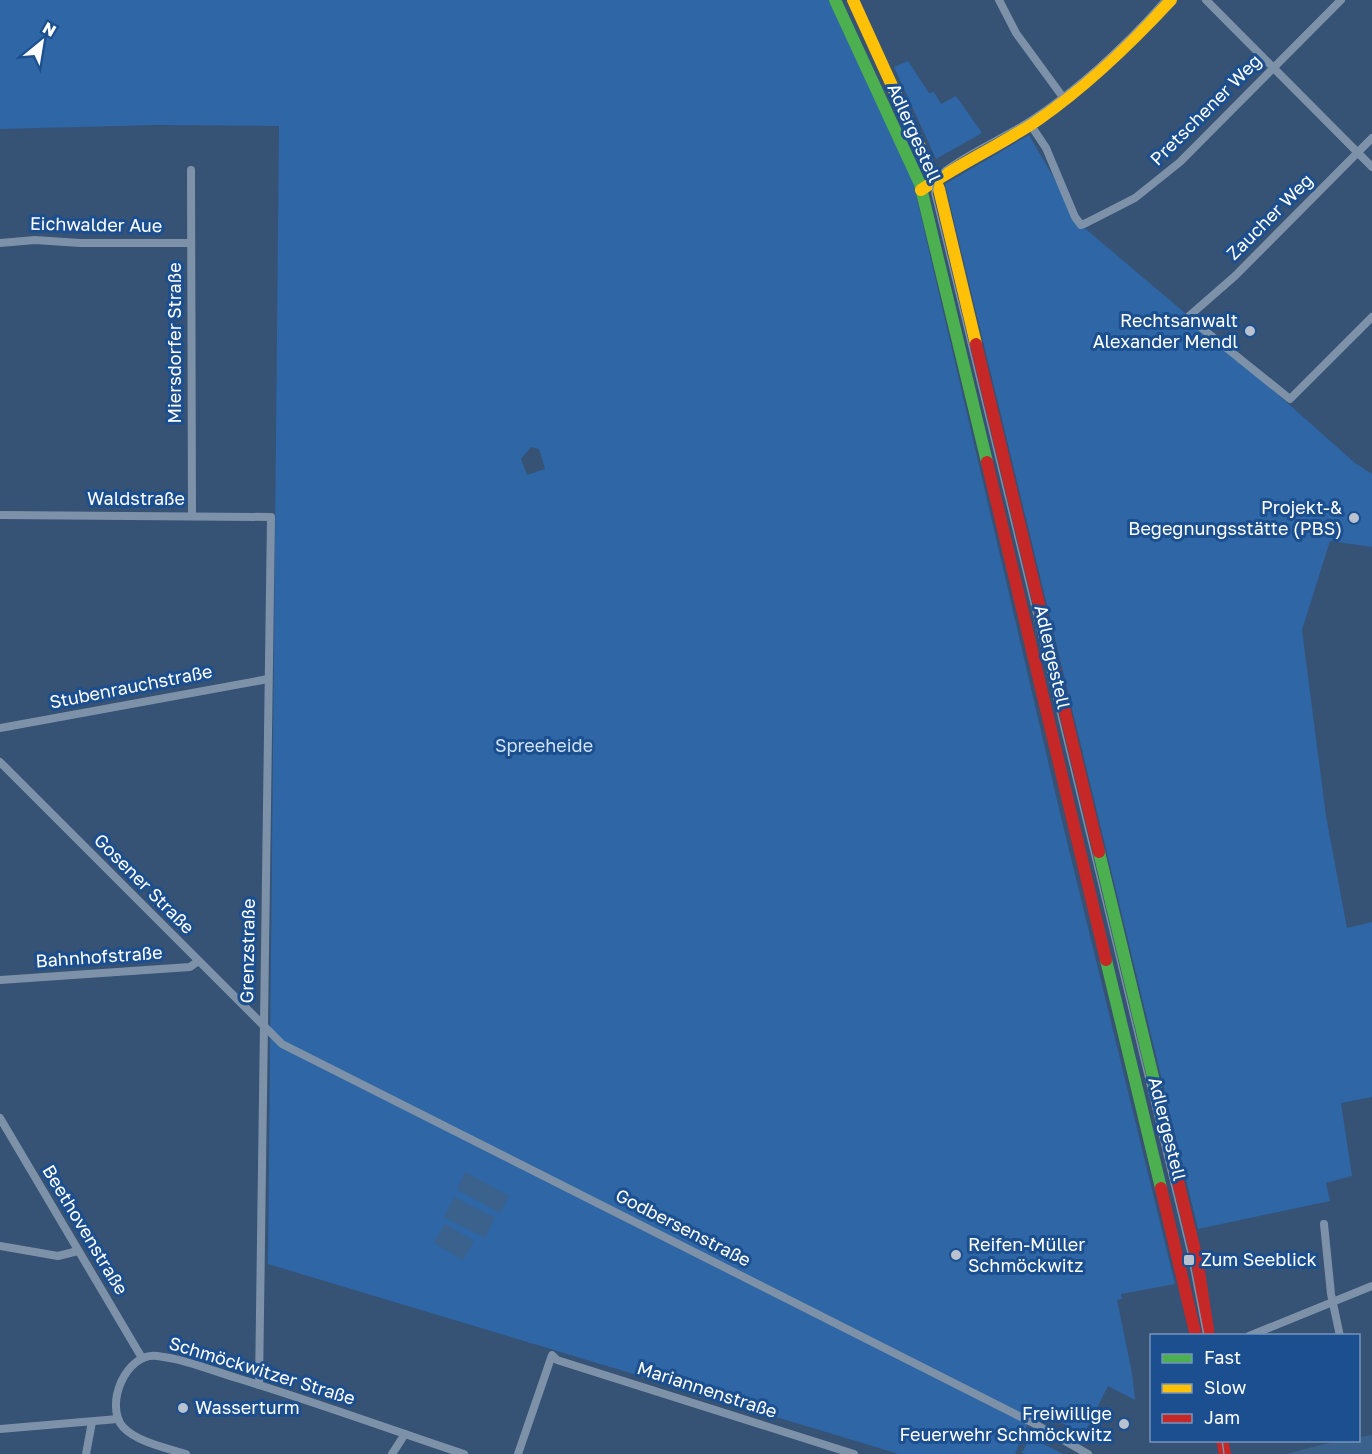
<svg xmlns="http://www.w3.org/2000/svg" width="1372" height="1454" viewBox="0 0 1372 1454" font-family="'Golos Text',sans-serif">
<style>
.green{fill:#2f66a5;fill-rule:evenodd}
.water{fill:#3b618d}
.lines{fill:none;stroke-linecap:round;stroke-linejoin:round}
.street{stroke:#7d92a8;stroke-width:8}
.fast{stroke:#4caf50;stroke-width:12}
.slow{stroke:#ffc107;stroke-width:12}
.jam{stroke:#c62828;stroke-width:12}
.tram{stroke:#7e92a7;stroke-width:1.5}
.poi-dot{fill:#b9c2ce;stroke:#1b4f8f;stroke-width:2}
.labels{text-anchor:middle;stroke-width:6;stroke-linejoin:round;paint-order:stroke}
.street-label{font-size:18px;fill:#fff;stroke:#1b4f8f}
.poi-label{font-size:18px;fill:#fff;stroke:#1b4f8f;text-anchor:end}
.park-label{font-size:18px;fill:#cfe3fa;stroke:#1b4f8f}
</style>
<rect width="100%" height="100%" fill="#365274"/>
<g class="green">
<path d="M0,0H829L913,182L1061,817L1175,1284L1121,1294L1122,1299L1117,1300L1132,1373L1135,1400L1108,1386L1084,1434L1034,1409L1015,1454H899L268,1264L279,126L158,125L0,129ZM531,447L539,449L545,469L527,475L521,459Z"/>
<path d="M908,61L929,93L934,92L941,104L956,96L982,133L936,159L894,67Z"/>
<path d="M1029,135L1081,225L1211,335L1355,463L1372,474V547L1330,541L1302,630L1326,816L1347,928L1372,922V1097L1341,1103L1352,1176L1326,1183L1330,1201L1198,1229L945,184Z"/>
<path d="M1030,1437L1063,1454H1025L1022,1453Z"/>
</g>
<g class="water">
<path d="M465,1172L509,1196L500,1213L457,1189Z"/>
<path d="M454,1197L495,1218L485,1238L444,1217Z"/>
<path d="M445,1224L474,1241L463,1260L434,1243Z"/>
<path d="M1372,1435V1454H1285L1337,1441L1358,1440L1359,1437Z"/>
</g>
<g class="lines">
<g class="street">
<path d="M999,0L1016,33L1065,100"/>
<path d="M1206,0L1372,167"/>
<path d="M1030,124L1046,148L1075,217L1081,225L1086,223L1135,198L1180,162L1341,0"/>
<path d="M1372,138L1235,276L1188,317L1290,399L1372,317"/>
<path d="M191,170L192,516"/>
<path d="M0,243L35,240L80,243H191"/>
<path d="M0,515L271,517L259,1385"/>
<path d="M0,728L268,679"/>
<path d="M0,762L282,1044L1033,1423L1088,1454"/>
<path d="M0,980L190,967L197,962"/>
<path d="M0,1118L142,1358"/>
<path d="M1324,1224L1331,1294L1340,1336"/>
<path d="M0,1246L58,1256L78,1251"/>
<path d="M1249,1336L1372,1286"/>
<path d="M0,1429L118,1419"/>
<path d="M86,1454L92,1422"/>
<path d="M186,1454C166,1448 137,1442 123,1427C104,1405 126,1352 157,1356C185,1359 213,1371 240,1379C315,1402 389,1429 464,1454"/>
<path d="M392,1454L405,1434"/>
<path d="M518,1454L552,1355L557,1360L854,1454"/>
</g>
<g class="fast">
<path d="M835,0L920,184L987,462"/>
<path d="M1099,852L1171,1152"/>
<path d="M1106,960L1161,1188"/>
</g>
<g class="slow">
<path d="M853,0L939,189L976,344"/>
<path d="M921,190C959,164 1001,145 1039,119C1088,85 1130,44 1171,0"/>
</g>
<g class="jam">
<path d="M976,344L1099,852"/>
<path d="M987,462L1106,960"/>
<path d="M1171,1152L1197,1259L1209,1336"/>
<path d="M1161,1188L1196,1336"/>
<path d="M1222,1440L1225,1454"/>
</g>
<g class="tram">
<path d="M1162,0C1122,45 1078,86 1028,119C1001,136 970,149 944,168L935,178L932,193L1188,1253L1204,1336"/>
<path d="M1222,1440L1224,1454"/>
</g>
</g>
<g class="poi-dot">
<circle cx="1250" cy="331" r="6"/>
<circle cx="1354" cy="518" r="6"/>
<circle cx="956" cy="1255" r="6"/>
<rect x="1183" y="1254" width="12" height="12" rx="3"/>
<circle cx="183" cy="1408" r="6"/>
<circle cx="1124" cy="1424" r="6"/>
</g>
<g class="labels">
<g class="street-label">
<text transform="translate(1206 110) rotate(-45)" y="6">Pretschener Weg</text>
<text transform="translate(914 133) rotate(66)" y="6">Adlergestell</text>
<text transform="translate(1270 217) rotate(-45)" y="6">Zaucher Weg</text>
<text transform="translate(96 225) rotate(1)" y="6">Eichwalder Aue</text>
<text transform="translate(175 343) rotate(-90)" y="6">Miersdorfer Straße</text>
<text x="136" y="505">Waldstraße</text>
<text transform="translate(1052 657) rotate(77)" y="6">Adlergestell</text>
<text transform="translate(131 687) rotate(-11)" y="6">Stubenrauchstraße</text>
<text transform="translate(144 884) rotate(45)" y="6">Gosener Straße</text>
<text transform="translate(248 951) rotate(-89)" y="6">Grenzstraße</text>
<text transform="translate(99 957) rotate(-4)" y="6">Bahnhofstraße</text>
<text transform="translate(1167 1129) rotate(76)" y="6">Adlergestell</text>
<text transform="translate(683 1228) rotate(27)" y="6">Godbersenstraße</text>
<text transform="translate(85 1230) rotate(59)" y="6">Beethovenstraße</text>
<text transform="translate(262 1371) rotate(17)" y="6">Schmöckwitzer Straße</text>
<text transform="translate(707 1390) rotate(18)" y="6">Mariannenstraße</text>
</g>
<g class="poi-label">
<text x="1238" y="327">Rechtsanwalt<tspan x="1238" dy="21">Alexander Mendl</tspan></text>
<text x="1342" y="514">Projekt-&amp;<tspan x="1342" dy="21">Begegnungsstätte (PBS)</tspan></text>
<text x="968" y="1251" text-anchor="start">Reifen-Müller<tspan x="968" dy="21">Schmöckwitz</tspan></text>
<text x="1201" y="1266" text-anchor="start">Zum Seeblick</text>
<text x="195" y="1414" text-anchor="start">Wasserturm</text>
<text x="1112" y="1420">Freiwillige<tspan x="1112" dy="21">Feuerwehr Schmöckwitz</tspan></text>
</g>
<g class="park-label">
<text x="544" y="752">Spreeheide</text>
</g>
</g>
<rect x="1150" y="1334" width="210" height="108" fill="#1b4f8f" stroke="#7695bc" stroke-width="1.5"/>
<rect x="1162" y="1354" width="30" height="9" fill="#4caf50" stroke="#7695bc" stroke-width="1.5"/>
<text x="1204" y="1364" font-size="18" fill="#ffffff">Fast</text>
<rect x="1162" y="1384" width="30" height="9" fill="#ffc107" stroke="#7695bc" stroke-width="1.5"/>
<text x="1204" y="1394" font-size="18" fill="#ffffff">Slow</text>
<rect x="1162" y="1414" width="30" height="9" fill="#c62828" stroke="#7695bc" stroke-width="1.5"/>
<text x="1204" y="1424" font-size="18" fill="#ffffff">Jam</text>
<g transform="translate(42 42) rotate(30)" stroke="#1b4f8f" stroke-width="4.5" paint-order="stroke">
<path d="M0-4.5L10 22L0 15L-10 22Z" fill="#ffffff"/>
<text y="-9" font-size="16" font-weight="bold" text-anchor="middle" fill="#ffffff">N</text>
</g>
</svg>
